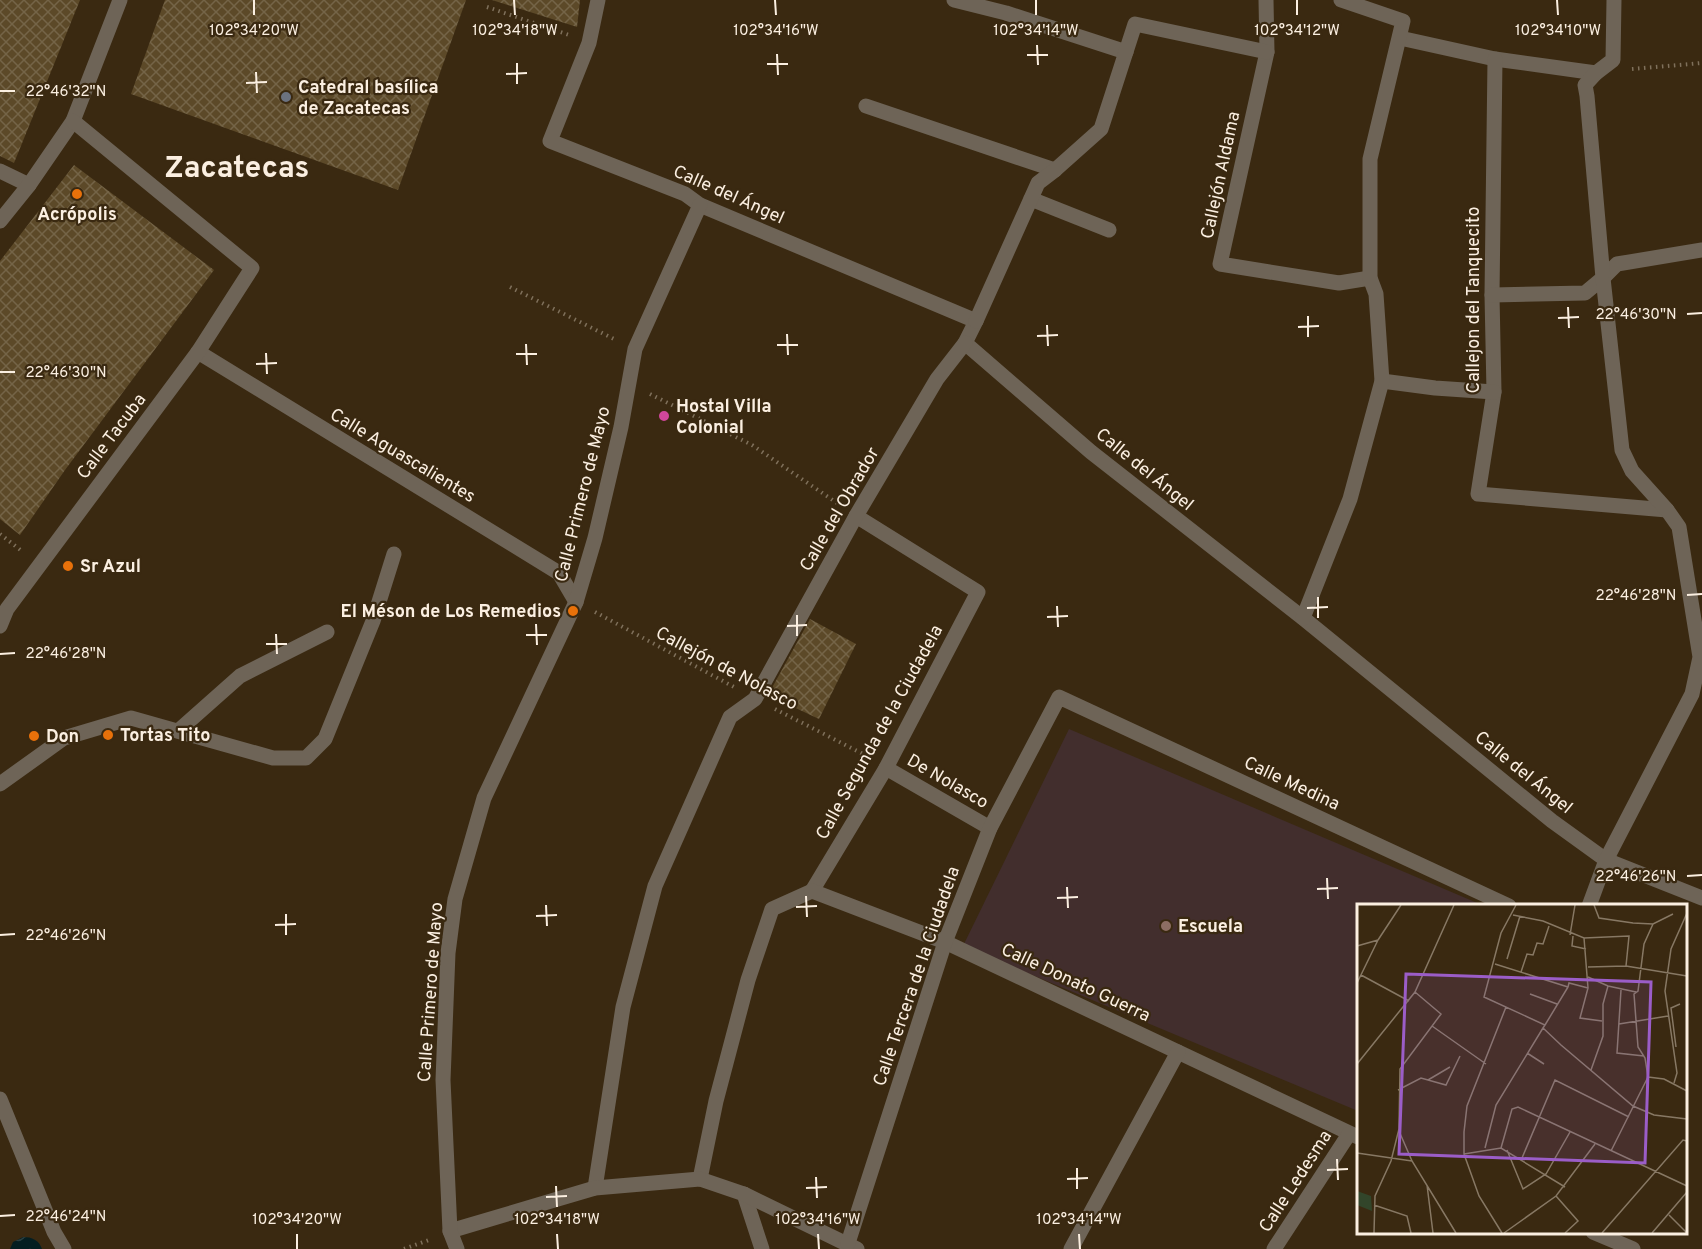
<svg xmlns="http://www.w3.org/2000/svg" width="1702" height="1249" viewBox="0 0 1702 1249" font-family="Overpass,sans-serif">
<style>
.education{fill:#422e2d}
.water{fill:url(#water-waves)}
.building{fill:url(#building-cross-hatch)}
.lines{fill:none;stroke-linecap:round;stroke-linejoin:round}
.path{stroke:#7f705b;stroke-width:4;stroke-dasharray:1.5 4.5;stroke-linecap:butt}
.minor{stroke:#6e6457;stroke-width:15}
.ticks{fill:none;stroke:#fbefe1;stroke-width:2}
.worship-dot{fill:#6b7280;stroke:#3a2911;stroke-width:2}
.food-dot{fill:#e8710a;stroke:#3a2911;stroke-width:2}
.hotel-dot{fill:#d1479c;stroke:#3a2911;stroke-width:2}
.education-dot{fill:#8d6e63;stroke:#3a2911;stroke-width:2}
.labels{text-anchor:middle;stroke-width:4.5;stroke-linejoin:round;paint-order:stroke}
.poi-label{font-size:18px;font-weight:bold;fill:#fbefe1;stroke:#3a2911;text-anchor:start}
.street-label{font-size:18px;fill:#fbefe1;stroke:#3a2911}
.town-label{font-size:30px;font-weight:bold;fill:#fbefe1;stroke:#3a2911}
.inset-road{fill:none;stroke:#877864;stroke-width:1.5}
.view{fill:#9b5dc8;fill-opacity:0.15;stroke:#9b5dc8;stroke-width:3}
.inset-edge{fill:none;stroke:#fbefe1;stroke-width:3}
.ticks-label{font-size:15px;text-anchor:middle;fill:#fbefe1;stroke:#3a2911;stroke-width:4.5;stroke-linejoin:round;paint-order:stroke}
</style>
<defs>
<pattern id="water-waves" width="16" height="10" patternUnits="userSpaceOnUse" patternTransform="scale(1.5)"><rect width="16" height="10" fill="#041e21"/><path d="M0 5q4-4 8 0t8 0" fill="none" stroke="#2a3f41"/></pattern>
<pattern id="building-cross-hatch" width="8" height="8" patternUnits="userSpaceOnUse" patternTransform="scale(1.5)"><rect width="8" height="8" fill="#5c4928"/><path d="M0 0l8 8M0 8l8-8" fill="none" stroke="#746447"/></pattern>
</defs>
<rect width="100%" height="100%" fill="#3a2911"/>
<path class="education" d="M1069,729L1482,905L1358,906V1111L963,946Z"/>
<path class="water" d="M23,1237C32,1237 39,1240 42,1249H10L13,1242Z"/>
<g class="building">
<path d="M0,0H80L14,163L0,156Z"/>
<path d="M165,0H466L398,190L131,94Z"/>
<path d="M492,0H580L577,27Z"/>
<path d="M74,165L214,270L65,470L20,535L0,519V261Z"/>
<path d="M810,619L856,644L819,719L768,695Z"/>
</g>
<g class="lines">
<g class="path">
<path d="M487,7L569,35"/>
<path d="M1632,69L1702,63"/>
<path d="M510,287L614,339"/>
<path d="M650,394L752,445L837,503"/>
<path d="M0,534L23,552"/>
<path d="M595,612L734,687"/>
<path d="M775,709L867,756"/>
<path d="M404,1249L429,1240"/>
</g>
<g class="minor">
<path d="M598,0L589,43L550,141L685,194L700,205L976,321L965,343L1091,452L1303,618L1552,821L1606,860L1702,898"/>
<path d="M954,0L1006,13L1126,52"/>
<path d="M1266,0L1267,52L1220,264L1339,283L1370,278"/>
<path d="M1400,38L1495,59L1596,73"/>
<path d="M1495,59L1492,295L1494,392L1478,494L1667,510"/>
<path d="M866,106L1055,170"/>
<path d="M0,171L29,185"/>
<path d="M1031,199L1109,230"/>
<path d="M0,221L29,185L73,121L120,0"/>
<path d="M1492,295L1585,293L1603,278L1617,264L1702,250"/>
<path d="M976,321L1038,183L1055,170L1101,129L1135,24L1267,52"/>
<path d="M198,352L559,573L576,602"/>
<path d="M1382,381L1435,388L1494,392"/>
<path d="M1303,618L1350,499L1382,381L1376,294L1370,278V159L1403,21L1341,0"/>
<path d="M0,626L7,609L198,352L252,268L73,121"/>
<path d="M178,731L240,676L327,632"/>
<path d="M886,768L990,828"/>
<path d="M0,784L64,738L131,718L273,758H306L325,739L373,621L394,554"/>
<path d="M812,891L886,768L978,592L856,516"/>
<path d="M1589,906L1606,860L1692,694L1700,657L1679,527L1667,510L1632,471L1622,450L1603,278L1587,96L1585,85L1596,73L1613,60L1614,0"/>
<path d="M0,1099L54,1232L64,1249"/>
<path d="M700,1179L716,1101L748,980L772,909L812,891L945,942L1358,1137"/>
<path d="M595,1188L623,1007L655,886L730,717L755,699L856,516L937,379L965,343"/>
<path d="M744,1194L762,1249"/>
<path d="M450,1231L595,1188L700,1179L744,1194L857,1249"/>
<path d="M1593,1232L1633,1249"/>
<path d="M848,1243L945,942L990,828L1059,697L1509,906"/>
<path d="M457,1249L450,1231L443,1080L448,953L455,899L484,798L576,602L595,538L621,427L635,349L700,205"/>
<path d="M1071,1249L1178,1052"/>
<path d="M1274,1249L1349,1134"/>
</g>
</g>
<path class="ticks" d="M254,0V15M514,0L515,15M775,0L776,15M1036,0V15M1297,0V15M1557,0L1558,15M1037,45L1038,65M777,54L778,75M1027,55H1048M517,63V84M767,64H788M256,72L257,93M506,74L527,73M246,83L267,82M0,91H15M1568,307L1569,328M1687,314L1702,313M1308,316V337M1558,318L1579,317M1047,325L1048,346M1298,327L1319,326M787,334L788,355M1037,336L1058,335M526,344L527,365M777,345H798M266,353L267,374M516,354H537M256,364L277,363M0,372H15M1687,595L1702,594M1318,597V618M1057,606L1058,627M1307,608L1328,607M797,615V636M1047,617L1068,616M536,624L537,645M787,626L807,625M276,634L277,654M526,635H547M266,644H287M0,654L15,653M1687,876L1702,875M1327,878L1328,899M1067,887L1068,908M1317,889L1338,888M806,896L807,917M1057,898L1078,897M546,905L547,926M796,907L817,906M286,914V935M536,916L557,915M275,925L296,924M0,935L15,934M1337,1159L1338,1180M1077,1168V1189M1327,1170L1348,1169M816,1177L817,1198M1067,1179L1088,1178M556,1186L557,1207M806,1188L827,1187M546,1197L567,1196M0,1216L15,1215M297,1234V1249M557,1234L558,1249M818,1234L819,1249M1079,1234L1080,1249"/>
<circle class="worship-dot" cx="286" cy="97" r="6"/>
<g class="food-dot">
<circle cx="77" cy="194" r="6"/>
<circle cx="68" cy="566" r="6"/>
<circle cx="573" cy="611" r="6"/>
<circle cx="108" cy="735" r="6"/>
<circle cx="34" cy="736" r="6"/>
</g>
<circle class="hotel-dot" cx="664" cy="416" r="6"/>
<circle class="education-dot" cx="1166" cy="926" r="6"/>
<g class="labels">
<g class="poi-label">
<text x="298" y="93">Catedral basílica<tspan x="298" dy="21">de Zacatecas</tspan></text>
<text x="77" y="220" text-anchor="middle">Acrópolis</text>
<text x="676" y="412">Hostal Villa<tspan x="676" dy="21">Colonial</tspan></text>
<text x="80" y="572">Sr Azul</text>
<text x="561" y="617" text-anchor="end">El Méson de Los Remedios</text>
<text x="120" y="741">Tortas Tito</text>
<text x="46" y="742">Don</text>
<text x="1178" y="932">Escuela</text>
</g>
<g class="street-label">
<text transform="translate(1220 175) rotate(-78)" y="6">Callejón Aldama</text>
<text transform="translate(729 194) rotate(24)" y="6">Calle del Ángel</text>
<text transform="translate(1473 300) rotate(-90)" y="6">Callejon del Tanquecito</text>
<text transform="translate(111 436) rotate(-53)" y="6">Calle Tacuba</text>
<text transform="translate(403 455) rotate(31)" y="6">Calle Aguascalientes</text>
<text transform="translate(1145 469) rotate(39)" y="6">Calle del Ángel</text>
<text transform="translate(582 494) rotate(-76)" y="6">Calle Primero de Mayo</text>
<text transform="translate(839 509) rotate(-60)" y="6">Calle del Obrador</text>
<text transform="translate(727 668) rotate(28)" y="6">Callejón de Nolasco</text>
<text transform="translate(879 732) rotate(-61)" y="6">Calle Segunda de la Ciudadela</text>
<text transform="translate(1524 772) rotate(39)" y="6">Calle del Ángel</text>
<text transform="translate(948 781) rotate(30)" y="6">De Nolasco</text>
<text transform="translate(1292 783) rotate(25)" y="6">Calle Medina</text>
<text transform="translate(916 976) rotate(-71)" y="6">Calle Tercera de la Ciudadela</text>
<text transform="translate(1076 982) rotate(25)" y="6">Calle Donato Guerra</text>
<text transform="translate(430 992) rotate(-86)" y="6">Calle Primero de Mayo</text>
<text transform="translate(1295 1181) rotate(-57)" y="6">Calle Ledesma</text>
</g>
<g class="town-label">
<text x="237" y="177">Zacatecas</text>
</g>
</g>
<g transform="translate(1357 904)">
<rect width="330" height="330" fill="#3a2911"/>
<path d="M0,287L14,292L15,307L0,301Z" fill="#32452a"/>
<path class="inset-road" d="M159,1L144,29L127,93L188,121L186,124L204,141L276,202L297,211L330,215M237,1L242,14L276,19L296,20L316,10M156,11L186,17L227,34L272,32L269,62M213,31L218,1M216,32L215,42L229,45M227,34L231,84L223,114L245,117M0,42L21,36L44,1M150,55L163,12M138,60L211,83M231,63L269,62L330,72M164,68L170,50L176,51L180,39L186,40L192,22M4,71L52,97M231,73L251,82L279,88M0,79L21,36M211,83L212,79L231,84M264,86L260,149L287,152M173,90L200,100M262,120L311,112M188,121L211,83M75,122L129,160M319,143L314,104L323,100M170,149L187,160M0,160L58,88L97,1M234,166L246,132V100L251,82M291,173L307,175L330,187M71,176L93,163M317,179L320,169L308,87L314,45L330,9M41,186L64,174L89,181L103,152M42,227L55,257L99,329M128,244L139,201L186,124M144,244L155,205L161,203L330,282M150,246L166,285L189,270L213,228M254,247L291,173L288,154L281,143L277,90L281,87L287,40L296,20M0,249L55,257M107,250L144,244L208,283M165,254L198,176L272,213M70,281L76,329M199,292L221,317L208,329M17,301L50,312L54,329M312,311L330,329M17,329L18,292L34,257L42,225L43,165L84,110L58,88M145,329L122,292L107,250V228L110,202L149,103M147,329L199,292L238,240M245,329L326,236L330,237M295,329L330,288"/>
<path class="view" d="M49,70L294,78L288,259L42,250Z"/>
<rect width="330" height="330" class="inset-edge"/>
</g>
<g class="ticks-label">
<text x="254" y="35">102°34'20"W</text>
<text x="515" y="35">102°34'18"W</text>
<text x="776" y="35">102°34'16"W</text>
<text x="1036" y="35">102°34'14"W</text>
<text x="1297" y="35">102°34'12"W</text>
<text x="1558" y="35">102°34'10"W</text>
<text x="66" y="96">22°46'32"N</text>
<text x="1636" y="319">22°46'30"N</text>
<text x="66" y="377">22°46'30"N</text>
<text x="1636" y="600">22°46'28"N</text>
<text x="66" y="658">22°46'28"N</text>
<text x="1636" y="881">22°46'26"N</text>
<text x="66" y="940">22°46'26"N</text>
<text x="66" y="1221">22°46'24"N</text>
<text x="297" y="1224">102°34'20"W</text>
<text x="557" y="1224">102°34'18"W</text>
<text x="818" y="1224">102°34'16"W</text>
<text x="1079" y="1224">102°34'14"W</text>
</g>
</svg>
